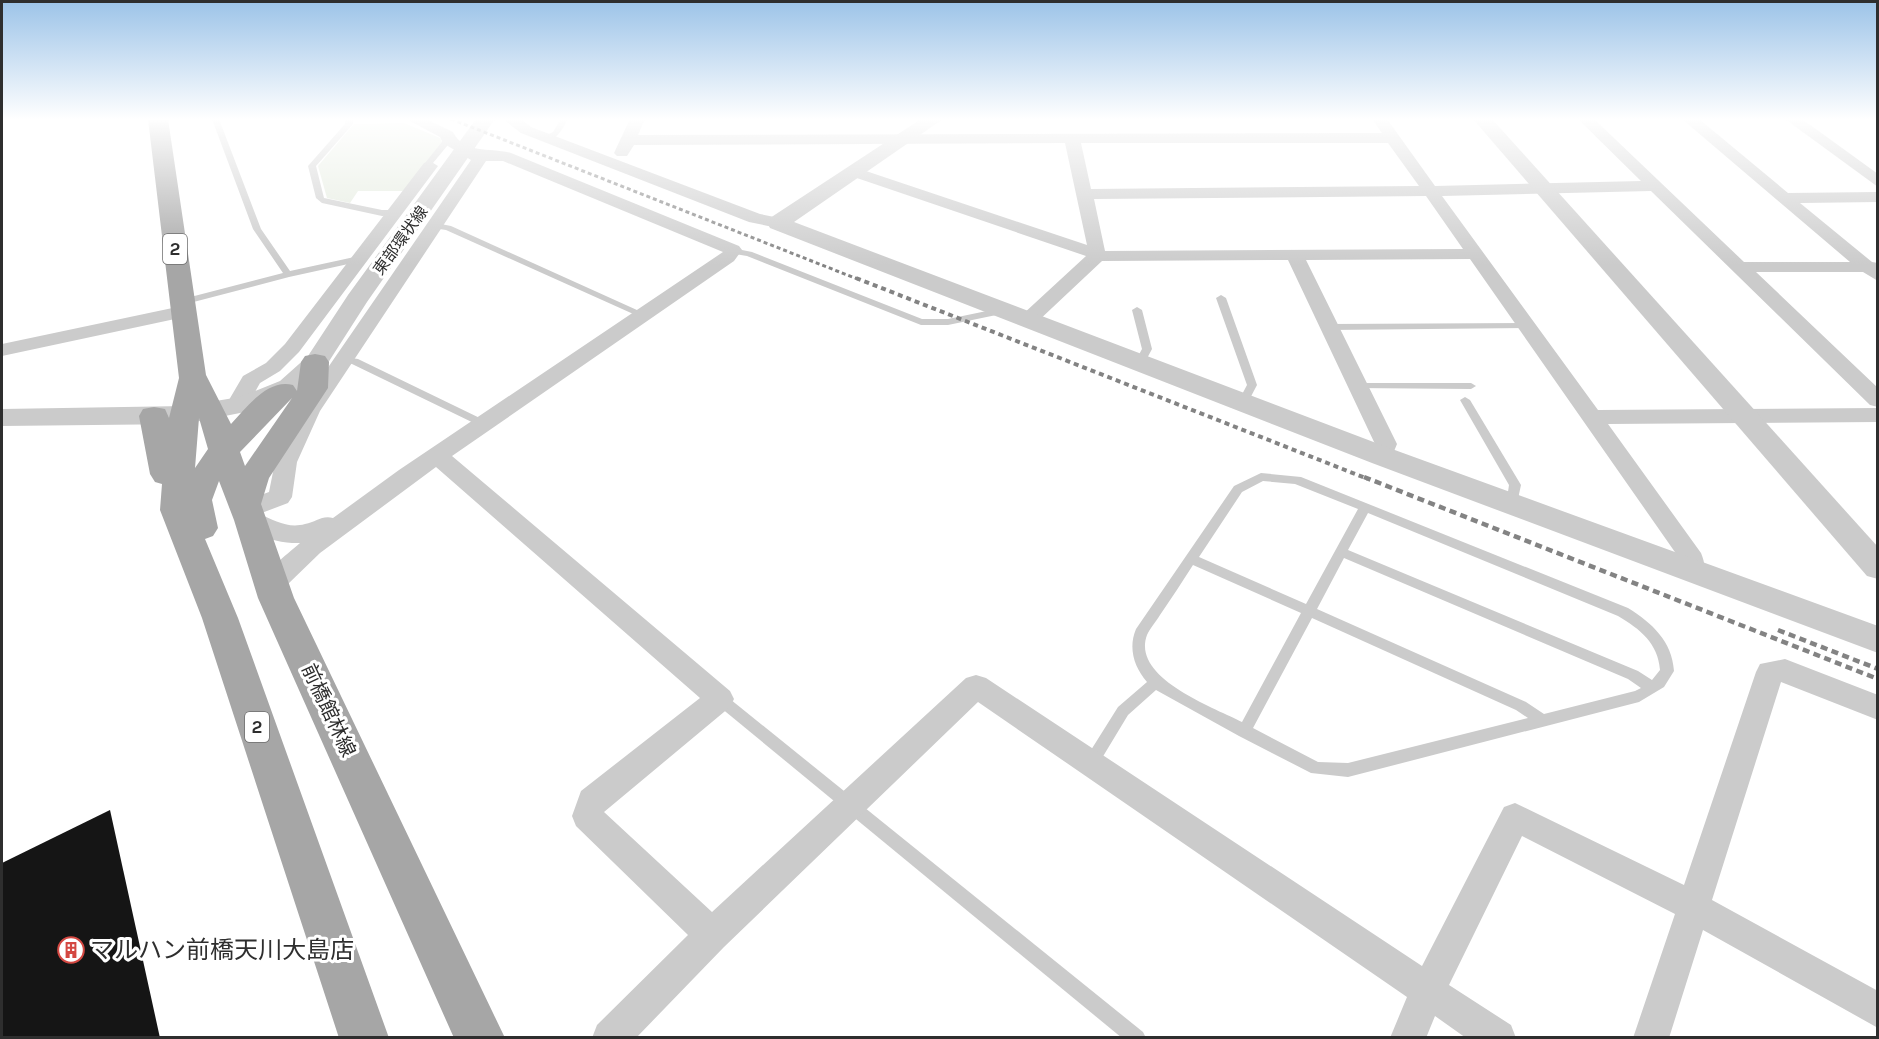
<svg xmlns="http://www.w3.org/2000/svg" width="1879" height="1039" viewBox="0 0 1879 1039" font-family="Karla,'Noto Sans JP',sans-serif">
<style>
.green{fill:#e3eadd}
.building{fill:#151515}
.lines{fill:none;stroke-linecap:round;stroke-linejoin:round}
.service{fill:#cbcbcb;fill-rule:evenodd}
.minor{fill:#cbcbcb;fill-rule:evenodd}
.tertiary{fill:#cbcbcb;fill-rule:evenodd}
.primary{fill:#a6a6a6;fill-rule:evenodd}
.rail-far2{stroke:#838383;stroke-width:3;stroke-dasharray:4 3;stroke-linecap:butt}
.rail-far1{stroke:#838383;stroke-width:4;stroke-dasharray:5 4;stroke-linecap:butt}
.rail{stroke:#838383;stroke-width:4.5;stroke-dasharray:7 4.5;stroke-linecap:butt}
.labels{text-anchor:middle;stroke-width:6;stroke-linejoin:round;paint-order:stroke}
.far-street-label{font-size:16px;fill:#2e2e2e;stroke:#fff}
.shield{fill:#fff;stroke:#6d6d6d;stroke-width:1.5}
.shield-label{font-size:18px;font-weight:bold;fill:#2e2e2e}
.street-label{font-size:20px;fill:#2e2e2e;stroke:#fff}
.near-poi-label{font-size:24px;fill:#2e2e2e;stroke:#fff;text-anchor:start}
</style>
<rect width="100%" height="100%" fill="#fff"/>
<path class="green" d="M404,123L440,138L442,142L405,191H358L350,203L327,198L318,166L354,124Z"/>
<path class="building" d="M110,810L160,1038H2V863Z"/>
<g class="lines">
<g class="service">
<path d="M212,119H219L261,229L290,271L359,256L363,259L362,261L289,277L182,305L179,304V300L283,273L253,229Z"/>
<path d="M345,119H353V124L316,166L324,198L382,210H394L398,213L397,215L382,216L322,203L316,198L308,166L345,124Z"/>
<path d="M561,119H568C562,129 558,140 545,140V136L553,132Z"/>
<path d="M445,138L452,140L433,163V168H427L425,163Z"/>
<path d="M436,223L451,226L648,315L646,317H640L446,230L433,228L432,226Z"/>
<path d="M732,248L752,252L922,319H948L1006,307L1011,310L1006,313L948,325H921L747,256L729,253V249Z"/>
<path d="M1221,295L1226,298L1257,385L1247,404L1243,405L1238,402L1247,385L1216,298Z"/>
<path d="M1137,307L1142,310L1152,349L1144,364L1140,365L1135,362L1142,349L1132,310Z"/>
<path d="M1527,323L1532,326L1530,328L1329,330L1324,327L1329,324Z"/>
<path d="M344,357L358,359L488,422L489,424L484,427L480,426L352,364L340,362L339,360Z"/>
<path d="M1358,383H1471L1476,386L1471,389L1354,388L1353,386Z"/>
<path d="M1465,397L1470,400L1521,485L1516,508H1508L1506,505L1509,485L1460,400Z"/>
<path d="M1261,473L1301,477L1628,608C1652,623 1672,641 1674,671L1664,687L1639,702L1348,777L1311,773L1239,736L1156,690L1128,715L1096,768L1091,769L1086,768L1084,763L1086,758L1118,707L1147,682C1134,667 1128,648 1136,629L1234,486ZM1263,481L1295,484L1358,509L1306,604L1199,557L1242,492ZM1368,513L1618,616C1640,629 1658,643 1660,670L1652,680L1638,671L1348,550ZM1344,558L1628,679L1641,688L1635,691L1544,714L1526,702L1317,609ZM1193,565L1301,613L1242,722C1213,707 1131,678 1147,635C1150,628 1156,622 1160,615C1171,599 1182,582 1193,565ZM1312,618L1516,710L1528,718L1348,763L1318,762L1253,728Z"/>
<path d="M720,693L725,695L1143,1032L1146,1038H1122L715,703L713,699L715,695Z"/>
</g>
<g class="minor">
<path d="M406,119H426L453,132C465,155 489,147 511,153L739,246L742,250L734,261L452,456L730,691L734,699L730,707L604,812L712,912L966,678L976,675L986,678L1422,966L1504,807L1515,803L1684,885L1756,672L1760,664L1785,659L1878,695V720L1781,682L1712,900L1878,991V1028L1703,930L1669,1038H1633L1675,914L1522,836L1449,985L1511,1025L1516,1038H1466L1435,1016L1426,1038H1390L1407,997L978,702L724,947L636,1038H592L597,1025L688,935L576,826L572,816L581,791L700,698L436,467L320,553L288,584L289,598L285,605L276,608L267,605C252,578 282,559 300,543C282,544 249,536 239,520L242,516L235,509L239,503L269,492L275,462L298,411L471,160L443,143L440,137ZM486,161H503L723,252L399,470L333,518C322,515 316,522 305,524C288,529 274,520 259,514L288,503L292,497L297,462L320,411Z"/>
<path d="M503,119H521L531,127L760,214L784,219L787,223L778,228L749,222L521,133Z"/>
<path d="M630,119H645L638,135L1382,133L1372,119H1387L1435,186L1641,181L1578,119H1594L1744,262H1850L1682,119H1699L1788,193L1878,192V202L1800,203L1872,262L1878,263V281L1863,272H1756L1878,388V407L1870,405L1651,191L1442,196L1598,410L1878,408V422L1608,424L1701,553C1705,563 1706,569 1701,579L1692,581L1683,579L1677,555L1470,259L1306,260L1397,444L1390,461L1382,463L1374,461L1371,456L1375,444L1288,260L1102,261L1036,323H1022L1019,319L1022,315L1086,256L848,175L846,172L848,169H860L1087,245L1065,143L634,145L627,156H617L614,153ZM1081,143H1388L1419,186L1091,189ZM1426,196L1463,249L1105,251L1094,199Z"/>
<path d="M1785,119H1802L1878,174V187Z"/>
<path d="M430,161L438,166L299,352L280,371L260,383L245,410H229L226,405L243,376L266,363L285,344L424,163Z"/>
<path d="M182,306L189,308L192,312L189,316L2,356V344Z"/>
</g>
<g class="tertiary">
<path d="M476,119H495L367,302L326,366L299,392L255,410L185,424L2,426V409L185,406L240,397L280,381L308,356L348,295Z"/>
<path d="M921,119H943L794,222L1392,449L1878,626V653L1372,463L770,228L767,223L770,218Z"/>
<path d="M1473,119H1492L1878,547V579L1867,576Z"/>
</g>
<path class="primary" d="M148,119H168L206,375L231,424C247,407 268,378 293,385L297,391L301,362L305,356L315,354L325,356L329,362L328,388L269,478L261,504L294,598L505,1038H454L258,598L234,520L219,481L212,500L218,528L213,536L205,539L238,618L389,1038H339L202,618L160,510L162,484L155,482L150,474L139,416L143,409L154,407L165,409L169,418L179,378ZM292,398L245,466L240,452ZM199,418L208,449L195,468Z"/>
<path class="rail-far2" d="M451,119L860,280"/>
<path class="rail-far1" d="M856,278L1368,479"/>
<g class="rail">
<path d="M1364,477L1878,679"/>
<path d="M1778,630L1878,669"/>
</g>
</g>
<linearGradient id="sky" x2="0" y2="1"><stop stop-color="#9cc3e8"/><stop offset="0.45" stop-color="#fff"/><stop offset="1" stop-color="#fff" stop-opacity="0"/></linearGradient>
<rect width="1879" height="265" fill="url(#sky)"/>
<defs>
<g id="building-ring" transform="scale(1.35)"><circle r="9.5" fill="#fff" stroke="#d44842" stroke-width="1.5"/><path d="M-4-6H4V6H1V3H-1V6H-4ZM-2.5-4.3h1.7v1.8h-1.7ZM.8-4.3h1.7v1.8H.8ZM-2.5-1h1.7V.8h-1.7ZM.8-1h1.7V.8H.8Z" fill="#d44842"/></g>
</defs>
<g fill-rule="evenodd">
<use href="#building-ring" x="71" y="950"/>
</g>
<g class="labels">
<g class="far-street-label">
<text transform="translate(400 240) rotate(-54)" y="6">東部環状線</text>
</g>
<g class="shield">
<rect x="163" y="234" width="24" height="30" rx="4.5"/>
<rect x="245" y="712" width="24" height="30" rx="4.5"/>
</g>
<g class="shield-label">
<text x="175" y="255">2</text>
<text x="257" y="733">2</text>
</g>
<g class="street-label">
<text transform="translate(329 710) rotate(65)" y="7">前橋館林線</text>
</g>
<g class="near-poi-label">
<text x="90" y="958">マルハン前橋天川大島店</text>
</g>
</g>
<rect width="1879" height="1039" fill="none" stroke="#2e2e2e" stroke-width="6"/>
</svg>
